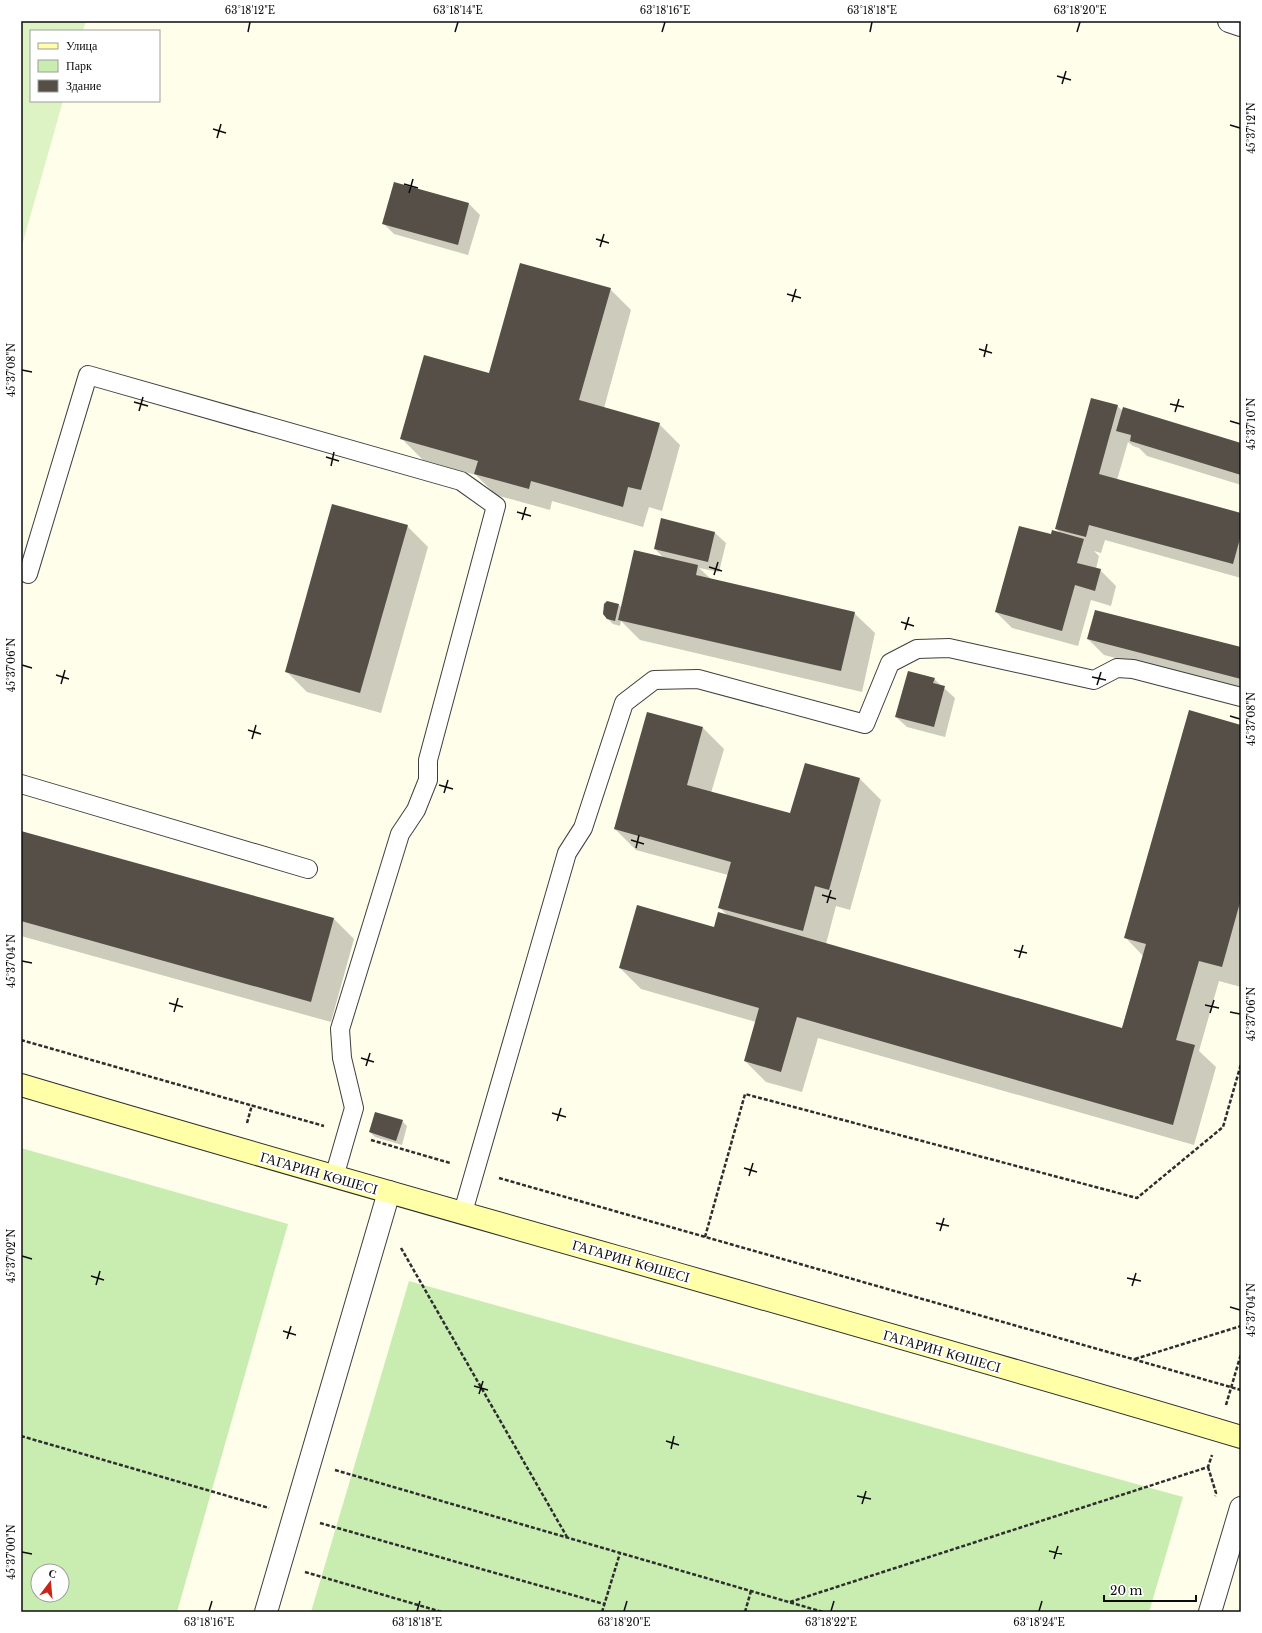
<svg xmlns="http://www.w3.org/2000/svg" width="1262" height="1633" font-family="'Libre Baskerville',serif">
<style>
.green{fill:#c9ecb1;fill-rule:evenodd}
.pitch{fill:#ddf3c4}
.shadow{fill:#0003}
.building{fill:#554f47}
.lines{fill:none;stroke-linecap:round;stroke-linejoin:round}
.lane-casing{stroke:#3f3f3f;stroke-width:20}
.street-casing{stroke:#3f3f3f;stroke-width:24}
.secondary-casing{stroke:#2e2e2e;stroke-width:24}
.path{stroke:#2e2e2e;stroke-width:2.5;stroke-dasharray:4 2;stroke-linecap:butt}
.lane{stroke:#fff;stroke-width:18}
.street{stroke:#fff;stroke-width:22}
.secondary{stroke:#feffa6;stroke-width:22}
.ticks{fill:none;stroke:#0c0c0c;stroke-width:1.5}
.labels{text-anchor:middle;stroke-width:4;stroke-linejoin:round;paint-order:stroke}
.street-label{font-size:14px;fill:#0c0c0c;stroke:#fff}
.neatline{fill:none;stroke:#0c0c0c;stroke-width:1.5}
.ticks-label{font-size:10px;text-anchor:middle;fill:#0c0c0c}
</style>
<rect width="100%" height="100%" fill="#fffeeb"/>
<g class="green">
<path d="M21,1148L288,1224L177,1612H21ZM38,1571H62V1595H38Z"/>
<polygon points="409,1281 1183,1497 1149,1612 311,1612"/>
</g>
<polygon class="pitch" points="21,21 86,21 83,31 31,31 31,101 63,101 21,249"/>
<g class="shadow">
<polygon points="394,183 469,204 480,215 468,255 394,234 383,223"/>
<polygon points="610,289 631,310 604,408 659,424 680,445 662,511 649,507 643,527 552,501 550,510 496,495 476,475 423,460 402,439 490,374"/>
<polygon points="1117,406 1123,411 1241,444 1241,485 1147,456 1139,448 1133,446 1128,442 1117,480 1241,515 1241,578 1105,540 1101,553 1094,551 1099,556 1096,569 1100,570 1116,586 1111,606 1091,600 1078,646 1012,628 996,612 1052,536 1060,533 1056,529"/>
<polygon points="662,520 715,533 726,543 719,572 699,568 712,580 854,613 875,633 862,692 640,640 621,621 620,626 613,624 608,619 618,604 622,608 664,558 655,549"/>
<polygon points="407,526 428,547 381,713 307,692 286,671"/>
<polygon points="1088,639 1241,649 1241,690 1104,655"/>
<polygon points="934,679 955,698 945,737 907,727 896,717"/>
<polygon points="1241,726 1241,987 1219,981 1199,1051 1216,1067 1194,1145 818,1038 802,1092 766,1082 745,1061 756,1022 641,989 620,968 715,928 728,916 719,907 728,875 636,850 615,829 703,728 724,749 711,793 791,815 860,779 881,800 850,910 836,906 826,944 1122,1029 1143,956 1125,937"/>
<polygon points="21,832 333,918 354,939 331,1022 21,936"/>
<polygon points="402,1121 407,1126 402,1145 375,1137 370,1132"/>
</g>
<g class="building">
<polygon points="394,182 469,203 458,245 382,224"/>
<polygon points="520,263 611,288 579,400 660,423 641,490 628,487 623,507 531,481 529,489 474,474 478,461 400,439 424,355 489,373"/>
<polygon points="1091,398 1118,405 1099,474 1241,513 1241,535 1233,564 1089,525 1086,537 1055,529"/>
<polygon points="1123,407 1241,443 1241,475 1130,441 1131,435 1116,431"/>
<polygon points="332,504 408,525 360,693 285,672"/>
<polygon points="661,518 715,532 708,562 654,549"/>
<polygon points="1019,526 1051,534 1052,530 1084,539 1077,563 1101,569 1095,591 1075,585 1062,631 995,612"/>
<polygon points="634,550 698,565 696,575 855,612 841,671 618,620"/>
<polygon points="607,601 619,604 615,621 607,619 603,614 604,604"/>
<polygon points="1095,610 1241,647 1241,679 1087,639"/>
<polygon points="908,671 935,678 933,683 945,686 934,727 895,717"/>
<polygon points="1189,710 1241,725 1241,899 1222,967 1199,961 1176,1040 1195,1045 1173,1125 797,1017 781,1072 744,1061 759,1008 619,968 637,905 714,927 718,912 1122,1028 1146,944 1124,938"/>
<polygon points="647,712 703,727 687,785 790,813 805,763 860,778 829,890 815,886 803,931 718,908 731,862 614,829"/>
<polygon points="21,831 334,918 311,1002 21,921"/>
<polygon points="375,1112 403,1120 396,1141 369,1132"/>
</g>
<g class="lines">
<defs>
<g id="lane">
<polyline points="28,574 88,375 461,481 496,506 428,760 428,780 416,810 400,834 340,1029 342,1058 354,1108 334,1177"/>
<polyline points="21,784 308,869"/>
<polyline points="463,1212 567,853 583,828 624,703 654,680 698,679 865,724 890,663 917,649 949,648 1094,680 1117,668 1133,669 1241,697"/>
</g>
<g id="street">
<polyline points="1229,21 1241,25"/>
<polyline points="266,1612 389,1192"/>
<polyline points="1210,1612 1241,1508"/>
</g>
<path id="secondary" d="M21,1085C427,1206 836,1316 1241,1437"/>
</defs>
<use href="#lane" class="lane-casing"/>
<use href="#street" class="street-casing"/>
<use href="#secondary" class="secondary-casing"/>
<g class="path">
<polyline points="21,1040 324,1126"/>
<polyline points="247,1123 252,1105"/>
<polyline points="371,1140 450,1163"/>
<polyline points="499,1178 1241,1390"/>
<polyline points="705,1237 745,1094 1137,1198 1223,1127 1241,1064"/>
<polyline points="401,1248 567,1537"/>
<polyline points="1135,1359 1241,1326"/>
<polyline points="1226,1405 1241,1354"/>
<polyline points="21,1436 269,1508"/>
<polyline points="1208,1467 1216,1493 1215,1496"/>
<polyline points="335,1470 823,1612"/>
<polyline points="320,1523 604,1604"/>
<polyline points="305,1572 442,1612"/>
<polyline points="790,1602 1208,1467 1212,1455"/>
<polyline points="602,1612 620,1553"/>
<polyline points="745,1612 751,1591"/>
</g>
<use href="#lane" class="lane"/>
<use href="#street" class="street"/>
<use href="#secondary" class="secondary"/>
</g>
<path class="ticks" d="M248,32L250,22M455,32L458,22M662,32L665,22M870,32L872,22M1077,32L1080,22M1057,76L1071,80M1062,84L1066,71M1230,125L1240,128M213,129L226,133M217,138L221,124M404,184L418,188M409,193L413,179M596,239L609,243M600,247L604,234M787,294L801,298M792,302L796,289M979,349L992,353M984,357L987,344M22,370L32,372M134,402L148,406M1170,404L1184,407M139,411L143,397M1175,412L1179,399M1230,421L1240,424M326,457L339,461M331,466L334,452M517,512L531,516M522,520L526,507M709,567L722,571M714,575L718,562M901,622L914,626M905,630L909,617M22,665L32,668M56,675L69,679M1092,677L1106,680M61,684L65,670M1097,685L1101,672M1230,716L1240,719M248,730L261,734M252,739L256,725M439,785L453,789M444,793L448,780M631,840L644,844M636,848L639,835M822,895L836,899M827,903L831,890M1014,950L1027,953M1019,958L1023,945M22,961L32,963M169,1003L183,1007M1205,1005L1219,1008M174,1012L178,998M1230,1012L1240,1014M1210,1013L1214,1000M361,1058L374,1062M366,1066L370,1053M552,1113L566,1117M557,1121L561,1108M744,1168L757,1172M749,1176L753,1163M936,1223L949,1226M940,1231L944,1218M22,1256L32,1259M91,1276L104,1280M1127,1278L1141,1281M96,1285L100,1271M1132,1286L1136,1273M1230,1307L1240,1310M283,1331L296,1335M287,1339L291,1326M474,1386L488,1390M479,1394L483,1381M666,1441L679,1445M671,1449L674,1436M857,1496L871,1499M862,1504L866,1491M1049,1551L1062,1554M22,1552L32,1554M1054,1559L1058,1546M209,1611L212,1601M417,1611L420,1601M624,1611L627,1601M831,1611L834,1601M1039,1611L1042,1601"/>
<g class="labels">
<g class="street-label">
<text transform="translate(319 1173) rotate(16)" y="5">ГАГАРИН КӨШЕСІ</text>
<text transform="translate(631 1261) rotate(16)" y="5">ГАГАРИН КӨШЕСІ</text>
<text transform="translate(942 1351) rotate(16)" y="5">ГАГАРИН КӨШЕСІ</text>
</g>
</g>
<rect width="1262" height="1633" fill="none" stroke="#ffffff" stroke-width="44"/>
<rect x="30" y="30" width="130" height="72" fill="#ffffff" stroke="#9e9e9e"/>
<rect x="38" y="43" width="20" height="6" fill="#feffa6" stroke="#9e9e9e"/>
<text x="66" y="50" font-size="12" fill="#0c0c0c">Улица</text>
<rect x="38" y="60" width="20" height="12" fill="#c9ecb1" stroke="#9e9e9e"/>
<text x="66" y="70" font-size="12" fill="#0c0c0c">Парк</text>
<rect x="38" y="80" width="20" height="12" fill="#554f47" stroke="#9e9e9e"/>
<text x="66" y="90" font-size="12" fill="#0c0c0c">Здание</text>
<g transform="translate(50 1583) rotate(16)"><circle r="19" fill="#ffffff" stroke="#9e9e9e"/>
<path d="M0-3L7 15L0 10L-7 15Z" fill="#c72619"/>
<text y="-6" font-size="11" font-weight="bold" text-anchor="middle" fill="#0c0c0c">С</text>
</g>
<path d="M1104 1595v6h92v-6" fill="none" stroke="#0c0c0c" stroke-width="2"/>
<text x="1110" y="1595" font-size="12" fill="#0c0c0c" stroke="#ffffff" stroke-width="3" paint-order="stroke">20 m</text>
<rect x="22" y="22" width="1218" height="1589" class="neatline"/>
<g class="ticks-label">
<text x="250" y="14">63°18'12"E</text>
<text x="458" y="14">63°18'14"E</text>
<text x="665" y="14">63°18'16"E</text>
<text x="872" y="14">63°18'18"E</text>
<text x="1080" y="14">63°18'20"E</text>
<text transform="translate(1251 128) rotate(-90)" y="4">45°37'12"N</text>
<text transform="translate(11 370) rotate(-90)" y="4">45°37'08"N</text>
<text transform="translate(1251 424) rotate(-90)" y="4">45°37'10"N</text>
<text transform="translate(11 665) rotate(-90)" y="4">45°37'06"N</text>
<text transform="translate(1251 719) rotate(-90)" y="4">45°37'08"N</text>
<text transform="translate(11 961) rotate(-90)" y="4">45°37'04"N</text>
<text transform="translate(1251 1014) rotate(-90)" y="4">45°37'06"N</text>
<text transform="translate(11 1256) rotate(-90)" y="4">45°37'02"N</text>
<text transform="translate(1251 1310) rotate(-90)" y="4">45°37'04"N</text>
<text transform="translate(11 1552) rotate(-90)" y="4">45°37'00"N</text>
<text x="209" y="1626">63°18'16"E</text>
<text x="417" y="1626">63°18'18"E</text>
<text x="624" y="1626">63°18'20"E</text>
<text x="831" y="1626">63°18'22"E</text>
<text x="1039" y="1626">63°18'24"E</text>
</g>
</svg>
